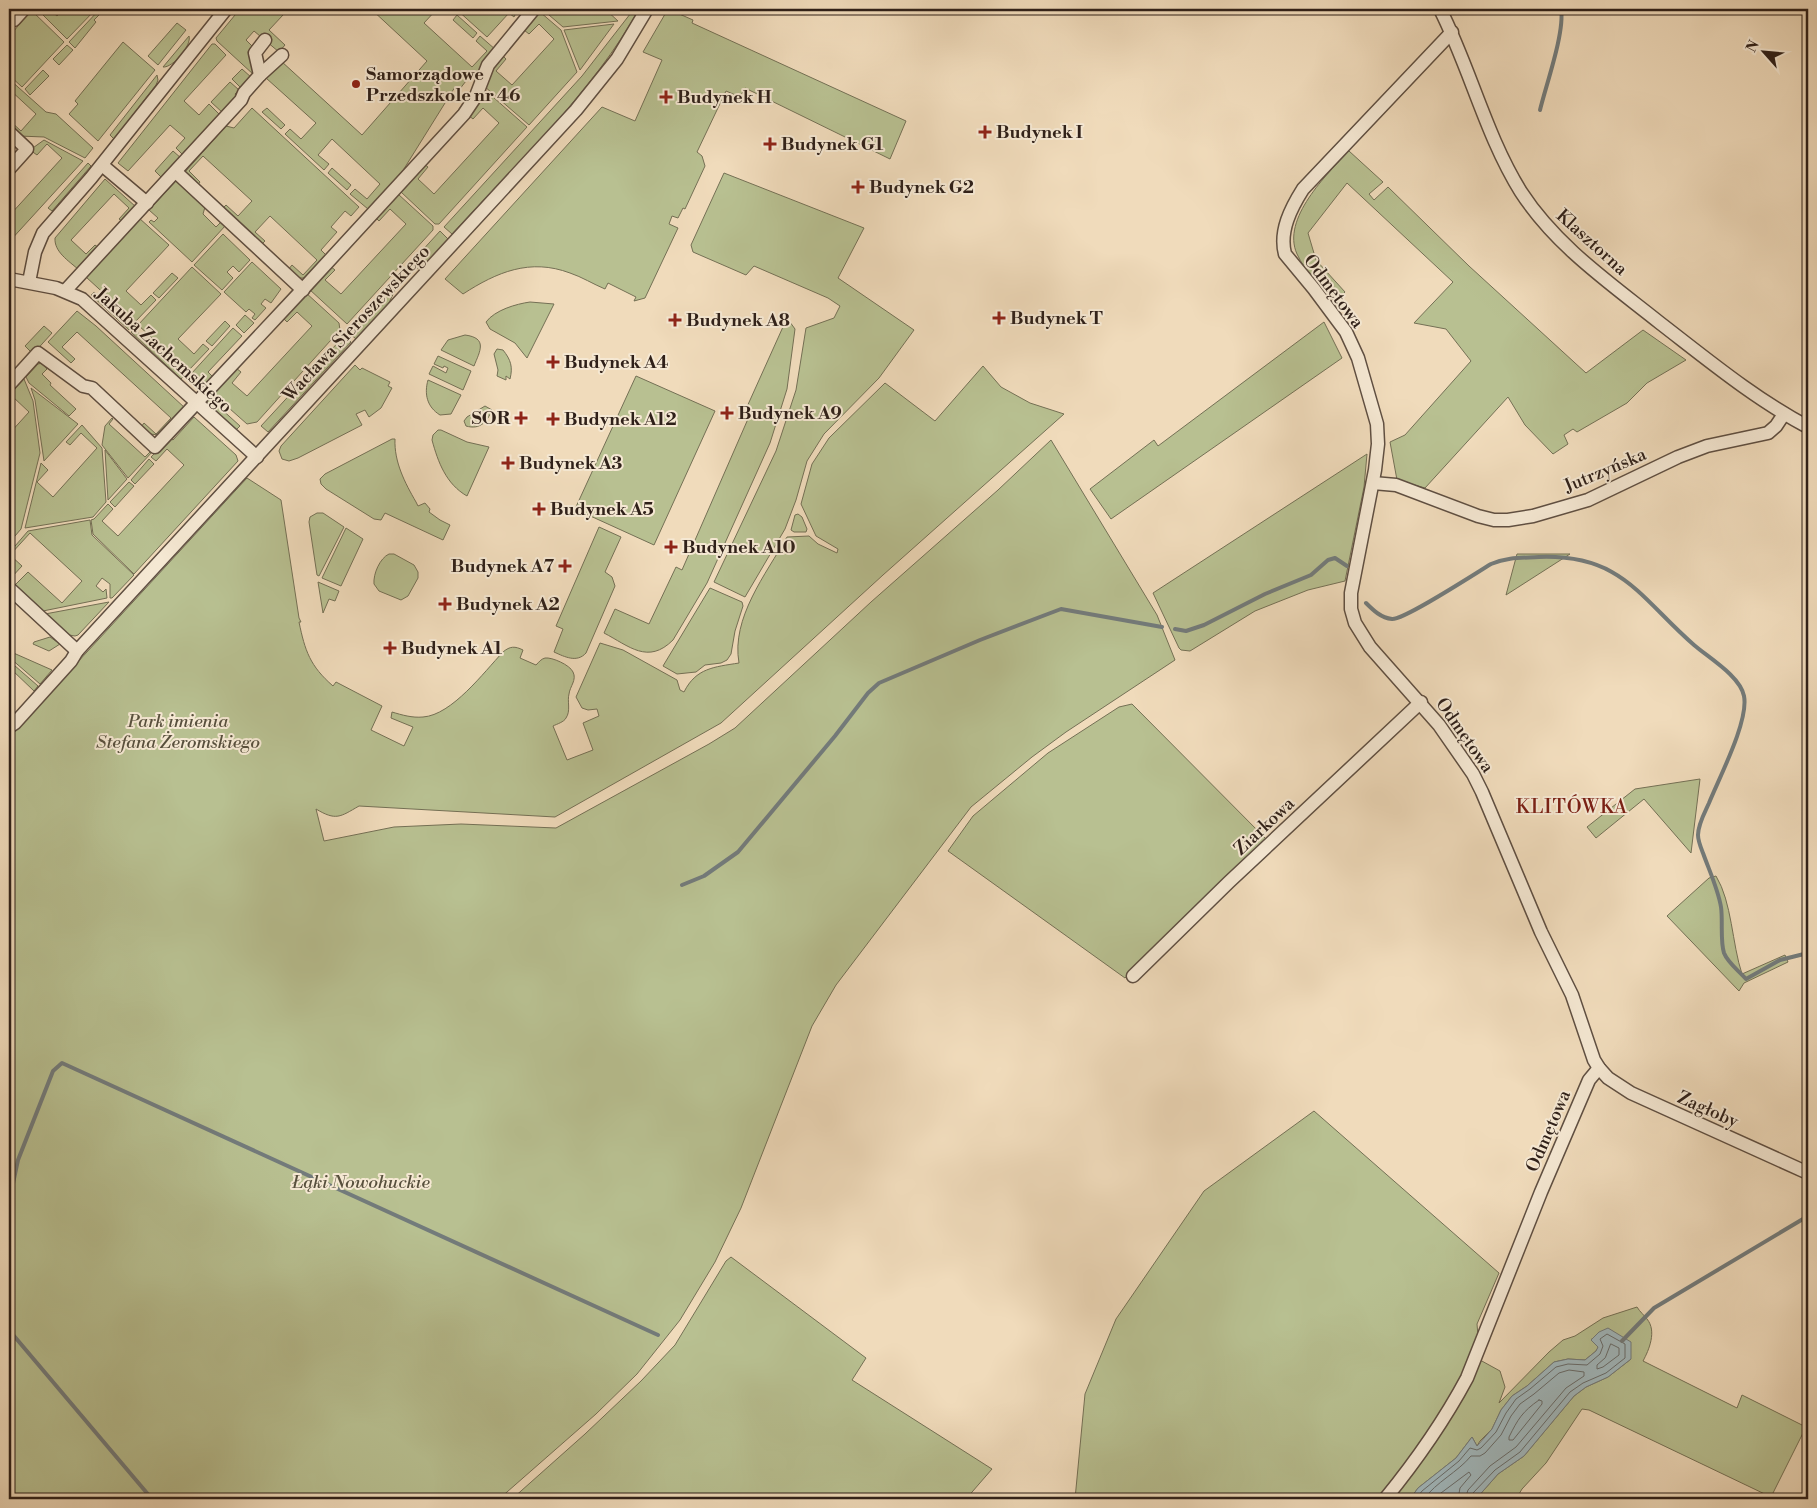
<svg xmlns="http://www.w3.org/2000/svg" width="1817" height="1508" font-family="'Libre Bodoni',serif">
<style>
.green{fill:#b8c091;stroke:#747055}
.water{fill:#a1b8bd;stroke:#737b7b}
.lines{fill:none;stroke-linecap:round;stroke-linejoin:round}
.shore{stroke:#686c6b;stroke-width:1}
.stream{stroke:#737b7b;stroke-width:4}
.minor-casing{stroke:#5f4f42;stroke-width:15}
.minor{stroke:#f5e8d3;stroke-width:12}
.poi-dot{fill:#8f2418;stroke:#f5e8d3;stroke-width:2}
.labels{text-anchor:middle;stroke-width:4;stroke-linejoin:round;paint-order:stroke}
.poi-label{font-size:18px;font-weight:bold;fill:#2f2019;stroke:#f5e8d3;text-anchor:start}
.street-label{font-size:18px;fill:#2f2019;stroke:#f5e8d3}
.park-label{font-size:18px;font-style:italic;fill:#58503d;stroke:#f5e8d3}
.neighbourhood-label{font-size:19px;letter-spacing:1px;fill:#7a1f14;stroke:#f5e8d3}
</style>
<rect width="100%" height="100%" fill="#f0dbbb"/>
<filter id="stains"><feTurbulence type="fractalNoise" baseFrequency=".004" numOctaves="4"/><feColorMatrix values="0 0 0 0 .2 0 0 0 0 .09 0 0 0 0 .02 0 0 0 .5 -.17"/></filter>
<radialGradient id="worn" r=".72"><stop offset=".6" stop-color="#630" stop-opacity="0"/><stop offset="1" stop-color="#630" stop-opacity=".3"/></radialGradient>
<g class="green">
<polygon points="37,9 49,9 57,16 64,9 96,9 67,39"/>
<polygon points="240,9 277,9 283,15 269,30 285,45 279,52 254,31 246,40 252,46 248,52 254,75 217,41 216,38"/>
<polygon points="371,9 437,9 424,23 472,67 487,51 476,41 480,36 496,50 480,76 473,72 459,90 455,87 402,172 368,209 350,194 355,189 367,199 380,184 332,139 318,155 329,164 324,170 285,134 290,129 301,139 316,123 266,78 281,61 362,135 427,61"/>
<polygon points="456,9 518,9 514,17 509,13 487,37"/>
<polygon points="542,9 550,9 557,15 563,9 605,9 618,21 563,27"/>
<path d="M634,9H639C593,92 516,164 452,234L444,227L582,76Z"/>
<path d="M668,9L693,20L692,23L906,121L890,159L745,88L740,97L726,91L697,152L702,156L705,166L685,209L683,208L678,218L672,216L669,224L678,228L645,298L634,301L636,297L608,283L605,289C593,284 582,277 570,273C530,258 497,272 463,294L445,279L602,107L635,121L662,60L643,52Z"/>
<polygon points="31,10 64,42 22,87 9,75 9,37"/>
<polygon points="99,10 102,12 94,20 96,22 75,48 69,42"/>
<polygon points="540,12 561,30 577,72 529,125 484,86 490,69 501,54 506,59 496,71 512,85 554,39 539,24 529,34 524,30"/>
<polygon points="457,15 477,33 473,38 453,20"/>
<polygon points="177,23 186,30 158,65 148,56"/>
<polygon points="614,24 580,70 564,30"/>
<path d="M189,36C192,45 173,68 163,67Z"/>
<polygon points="123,42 155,70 98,141 69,114 78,104 75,101"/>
<polygon points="212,44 215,44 226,55 184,101 199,115 209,104 221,116 184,156 176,148 185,138 170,125 128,171 118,163"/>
<polygon points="67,45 73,50 59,65 53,59"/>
<polygon points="242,69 252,78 242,89 232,79"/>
<polygon points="43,70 49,76 30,95 25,89"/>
<polygon points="157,75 158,80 156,85 114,139 110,135"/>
<polygon points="9,79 46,112 56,114 93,148 85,158 44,137 19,136 9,127 9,120 21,131 36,114 9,89"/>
<polygon points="230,82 239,90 235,94 238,98 223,113 211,102"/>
<polygon points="485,90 527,127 439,224 435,224 401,192 424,164 428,167 418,179 434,194 499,123 483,108 473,119 468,115"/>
<polygon points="252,108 359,207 351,216 345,211 331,227 337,232 321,250 327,256 304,278 299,278 288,270 292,265 303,275 317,260 270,216 255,232 265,241 261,245 222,209 226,205 238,216 252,201 203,156 189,171 200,182 197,186 185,172 226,126 234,128"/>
<polygon points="267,108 285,125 281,129 262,112"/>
<polygon points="44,140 83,161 9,242 9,216 62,158 47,144 37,155 30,150"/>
<polygon points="173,151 182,159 163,179 155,171"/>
<path d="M1349,151L1383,182L1369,194L1374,200L1388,187L1469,266L1586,373L1643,330L1686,360L1647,383L1627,403L1577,432L1573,429L1564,435L1568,444L1553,454L1525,425L1508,397L1425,488L1397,480L1390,442L1405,435L1471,361L1446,329L1414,323L1453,282L1347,183L1308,233L1316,260L1345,292L1335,302C1323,288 1305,272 1297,254C1281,219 1327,174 1349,151Z"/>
<polygon points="88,163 91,166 52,211 48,208"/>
<polygon points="332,168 351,185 347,190 328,173"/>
<polygon points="724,173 864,228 838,278 914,330 879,378 824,434 807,461 796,500 785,529 745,597 714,582 776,451 796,390 806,328 834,318 840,306 828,298 754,266 746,275 693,252 691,245"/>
<path d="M105,179L136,207L123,222L119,219L129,208L114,194L71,240L86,254L95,245L99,248L79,270C69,261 54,252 55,238Z"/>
<polygon points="176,181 205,207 203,214 216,227 222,221 226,225 192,262 149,222 151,220 154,222 158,218 149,210"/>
<polygon points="398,194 433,226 433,230 347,324 309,289 330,266 335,270 325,280 341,294 406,224 390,209 379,221 375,217"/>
<polygon points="139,218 169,245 126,291 141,305 151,295 156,300 135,322 86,277"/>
<polygon points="440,231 448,239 427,262 414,271 409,265"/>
<polygon points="223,234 250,260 239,272 233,266 227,272 233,278 222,290 194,265"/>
<polygon points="252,262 281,289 271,303 265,299 261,304 266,308 255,320 252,318 255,314 249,309 246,312 224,292"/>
<polygon points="192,267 221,294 178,339 194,354 203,344 209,349 188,371 138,325"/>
<polygon points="172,273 178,278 159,298 153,293"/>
<polygon points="389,286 395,290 388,305 356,339 348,332"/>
<polygon points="94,292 132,327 129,330 91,295"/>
<polygon points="305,292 339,323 340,330 257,422 247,424 212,393 236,368 241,372 232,383 247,396 312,326 297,312 287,322 282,317"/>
<path d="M530,302L554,304L527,358L515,343L490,329L486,322C495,310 516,304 530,302Z"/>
<polygon points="77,311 96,326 185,408 159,435 150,434 141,427 144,423 156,434 171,418 77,332 62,347 75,359 71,363 48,342"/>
<polygon points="245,315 254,323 244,333 236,325"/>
<path d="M787,318L795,329L787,389L770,443L707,583L673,640C648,665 629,646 604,633L615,609L649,624L676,567L682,570L751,412L746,409Z"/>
<polygon points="225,321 230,326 212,346 206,341"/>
<polygon points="1324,322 1342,358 1111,519 1090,489 1154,440 1158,446"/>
<polygon points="44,326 52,333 33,354 25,346"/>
<polygon points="233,328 242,336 208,372 214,378 205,387 191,374"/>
<polygon points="134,329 185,375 181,379 131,332"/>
<path d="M465,335C488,338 480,351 474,366L441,350L448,340Z"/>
<polygon points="344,336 351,342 268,432 261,426"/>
<path d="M497,349L503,350C511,360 513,367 510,379L506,376V380L497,376L498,370L494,354Z"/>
<polygon points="438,356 471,371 463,390 429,374 433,366 446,373 448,368 444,366 443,368 434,364"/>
<polygon points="42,363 47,369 42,374 51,383 50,385 76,409 69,416 29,383 26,377 38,364"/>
<polygon points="355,365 360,370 362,368 390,382 388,386 392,388 381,408 369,417 365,410 356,414 362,425 298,458 289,461 282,459 279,451 281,446"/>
<path d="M983,366L1001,387L1030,403L1064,414L883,575L721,723L555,817L359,806C340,817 336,821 316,809L324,841L394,827L461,824L556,828L709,744L735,728L871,602L998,490L1051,440L1157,615L1175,660L1066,732L1032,757L971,807L836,985L812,1026L741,1208L715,1262L680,1320L637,1374L596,1414L499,1499H9V734L18,727L247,478L281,500L299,618L301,622H299C305,651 310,666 333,686L336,682L382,706L371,730L404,746L413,727L391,718L392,712C402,715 412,718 423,717C452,715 484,672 503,652C510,646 515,646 523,650L520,658L536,665C539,662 541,659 545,658C552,657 570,665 573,672C577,680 570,686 569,694C567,701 571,711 566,718C564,722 557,724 553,726L567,760L593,750L583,723L599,716L597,709L588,710L582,708L576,697L600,643L623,650L677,680L680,690L684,692C696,668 714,667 739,663C731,618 766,574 787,537L809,536L818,544L837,553L838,549L816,536L801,504L812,464L829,438L885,383L935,421Z"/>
<polygon points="636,376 715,411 654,545 575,509"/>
<polygon points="24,379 33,401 40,453 21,529 9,543 9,434 29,412 13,397 9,401 9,395"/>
<path d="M428,380L461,395L451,414L440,415C427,407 424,394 428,380Z"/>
<polygon points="31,388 78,424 44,461 35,400"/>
<polygon points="208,397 240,426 235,431 207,404 206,400"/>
<path d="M485,406L492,410C487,422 480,430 466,426L464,421L467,417Z"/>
<polygon points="194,417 236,455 238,461 134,574 93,534 91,520 94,519 108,504 113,509 102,521 118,536 184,465 167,449 156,461 151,457 170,438 173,440"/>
<polygon points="112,418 113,419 109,424 145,457 152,450 153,451 128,478 102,445 105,426"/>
<polygon points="82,425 102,448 106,502 93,517 25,528 41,463 48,470 37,482 53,497 97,448 81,433 70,445 66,442"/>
<path d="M438,430H441L467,442L489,447L467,496C446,484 438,462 432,440L433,435Z"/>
<path d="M392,439H395C394,462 405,483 416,502L418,506L425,503L430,509L429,512L440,520L450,525L443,540L385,513L381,520L374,519L326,489L321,484L320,479L325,474Z"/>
<polygon points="105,450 127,479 108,500"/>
<polygon points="1367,454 1364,487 1345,581 1308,590 1255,611 1190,651 1181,650 1179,648 1153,593"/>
<polygon points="149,459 154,464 135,484 131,480"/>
<polygon points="129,482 134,486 115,507 110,502"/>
<polygon points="317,513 323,513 344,527 319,576 317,575 309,522 310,517"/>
<polygon points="798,514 802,517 807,529 806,532 794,532 791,530 795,515"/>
<polygon points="90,520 92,535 134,575 112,598 110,598 110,584 102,578 96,586 103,592 106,589 107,598 43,611 15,585 28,572 62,603 82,581 30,533 10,555 22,566 10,579 9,553 28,531"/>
<path d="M599,527L621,537L605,572L612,577L615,586L586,653C577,663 565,657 554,652L563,629L556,626Z"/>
<polygon points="346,528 363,539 341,586 322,578"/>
<path d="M389,554H394L414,565L418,572V578L408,596L401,600L379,591L374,584C373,574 380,558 389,554Z"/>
<polygon points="1517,554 1570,554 1506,595"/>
<polygon points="318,582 339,591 335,601 329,599 323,613"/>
<polygon points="710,588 742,602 743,606 735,631 731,654 727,660 721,663 705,665 696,672 677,674 663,666"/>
<polygon points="109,602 78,635 75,636 69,635 45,614"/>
<polygon points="50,637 60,644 49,651 33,644 34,642"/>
<polygon points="9,651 52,670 40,684 10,658 9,660"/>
<polygon points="14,665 38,686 34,691 11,669"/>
<polygon points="1132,704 1267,840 1125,978 948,851 973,816 1048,753 1119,707"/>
<polygon points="1700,779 1691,853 1644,799 1596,838 1587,827 1635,789"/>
<path d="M1716,876C1732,902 1732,944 1742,974L1785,955L1788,962L1744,983L1739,991L1667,916L1709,878Z"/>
<path d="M1314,1111L1499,1273L1477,1324L1480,1360L1500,1371L1505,1387L1499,1403L1549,1352L1563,1340L1575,1336L1603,1318L1637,1307C1640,1312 1644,1315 1647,1319C1657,1331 1649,1350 1643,1361L1737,1408L1742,1395L1806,1427L1771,1497L1589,1410L1582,1409L1546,1463L1522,1489L1516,1499H1476L1498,1474L1524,1456L1574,1396L1586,1387L1608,1377L1631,1359L1591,1339L1599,1346L1596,1351L1585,1360L1568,1359L1554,1362L1527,1386L1512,1396L1501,1410L1492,1429L1480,1441L1477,1446L1472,1437L1456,1458L1418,1488L1410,1499H1075L1085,1394L1116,1319L1204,1191Z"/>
<polygon points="731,1257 866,1358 852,1380 992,1469 966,1499 512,1499 585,1434 641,1381 675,1345 726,1261"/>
</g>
<polygon class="water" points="1608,1328 1631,1342 1631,1359 1608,1377 1586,1387 1574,1396 1524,1456 1498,1474 1476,1499 1410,1499 1418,1488 1456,1458 1472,1437 1477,1446 1492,1429 1501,1410 1512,1396 1527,1386 1554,1362 1568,1359 1585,1360 1596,1351 1598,1347 1591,1340 1599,1332"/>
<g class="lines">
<g class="shore">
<polygon points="1611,1344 1619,1348 1619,1355 1603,1367 1597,1369 1597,1365 1605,1358"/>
<path d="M1539,1400L1542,1401V1404L1513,1440H1509V1437C1518,1419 1522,1412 1539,1400Z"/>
<polyline points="1416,1499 1422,1491 1459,1461 1470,1448 1477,1450 1481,1448 1496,1432 1506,1413 1516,1399 1530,1389 1556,1367 1568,1364 1587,1365 1600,1354 1603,1346 1600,1339 1607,1334 1625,1344 1625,1358 1606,1373 1583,1383 1570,1392 1520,1452 1495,1470 1473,1493 1472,1499"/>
<path d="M1424,1499C1436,1482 1458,1472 1471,1456H1480L1485,1453L1501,1435L1511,1416L1520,1404L1534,1394L1559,1373L1569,1370L1584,1372V1376L1566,1388L1516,1447L1490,1466L1468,1490L1465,1499"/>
<polyline points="1433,1499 1469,1472 1471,1475 1460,1488 1458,1499"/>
</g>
<g class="stream">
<path d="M1540,110C1546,85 1565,32 1561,9"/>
<path d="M1366,603C1373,610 1381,618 1392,619C1404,620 1476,573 1491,564C1508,557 1521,558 1539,557C1622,554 1640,598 1694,645C1709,658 1740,676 1744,696C1749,721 1719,778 1709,803C1705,812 1698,824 1698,835C1698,841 1701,848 1703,853C1709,870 1718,889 1721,907C1723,920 1720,941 1724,953C1728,963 1739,971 1746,979L1780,960L1808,953"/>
<polyline points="1175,629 1186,631 1204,625 1265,594 1311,575 1328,560 1335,558 1347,566"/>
<polyline points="682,885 704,876 738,852 835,736 868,693 879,683 980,640 1061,609 1162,627"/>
<polyline points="9,1202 18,1160 53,1071 62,1063 658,1335"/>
<polyline points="9,1330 152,1499"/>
<polyline points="1622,1341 1654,1308 1808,1216"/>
</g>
<defs>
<g id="minor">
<path d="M1440,9C1470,68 1486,136 1521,192C1556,246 1610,283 1660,323C1708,360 1755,399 1808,427"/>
<polyline points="14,20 24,9"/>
<path d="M1452,32L1303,189C1291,208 1279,231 1285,254L1314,289L1346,332L1358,358L1377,424L1378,444L1375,470L1351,593V609L1355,623L1370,647L1439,725L1473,774L1482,792L1541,932L1572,995L1594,1060L1599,1068L1608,1078L1631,1093L1808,1173"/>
<polyline points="260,75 282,55"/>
<polyline points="9,132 27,149 9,169"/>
<polyline points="102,165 147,203"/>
<polyline points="176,172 303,290"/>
<polyline points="9,279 56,288 82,299 257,457"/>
<polyline points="29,282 35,252 43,233 91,178 226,9"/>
<polyline points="65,291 241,100 244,93 260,75 255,53 265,40"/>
<polyline points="9,385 38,353 83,386 92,388 155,447 304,288 464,114 476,96 488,65 534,9"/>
<polyline points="1373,483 1396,485 1478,516 1494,520 1508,520 1533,516 1588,500 1678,457 1707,446 1768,433 1776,426 1784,414"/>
<polyline points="9,588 77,651"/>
<polyline points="9,727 15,723 71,661 77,651 576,110 617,59 647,9"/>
<polyline points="1133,976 1229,882 1421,702"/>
<path d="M1385,1499C1416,1461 1444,1421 1467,1378L1541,1192L1589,1080L1599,1068"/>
</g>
</defs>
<use href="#minor" class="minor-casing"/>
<use href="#minor" class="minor"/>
</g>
<g class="poi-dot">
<circle cx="356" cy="84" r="5"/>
<path d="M663.5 89.5h5v5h5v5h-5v5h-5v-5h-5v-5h5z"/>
<path d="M982.5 124.5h5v5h5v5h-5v5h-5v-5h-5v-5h5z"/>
<path d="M767.5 136.5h5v5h5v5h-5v5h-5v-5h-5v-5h5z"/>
<path d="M855.5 179.5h5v5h5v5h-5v5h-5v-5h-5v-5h5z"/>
<path d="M996.5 310.5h5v5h5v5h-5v5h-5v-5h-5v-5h5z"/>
<path d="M672.5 312.5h5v5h5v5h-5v5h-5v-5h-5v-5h5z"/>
<path d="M550.5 354.5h5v5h5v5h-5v5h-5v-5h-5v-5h5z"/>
<path d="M724.5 405.5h5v5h5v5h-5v5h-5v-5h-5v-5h5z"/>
<path d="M518.5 410.5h5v5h5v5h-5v5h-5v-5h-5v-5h5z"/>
<path d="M550.5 411.5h5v5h5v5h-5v5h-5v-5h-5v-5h5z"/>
<path d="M505.5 455.5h5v5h5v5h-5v5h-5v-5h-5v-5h5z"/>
<path d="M536.5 501.5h5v5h5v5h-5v5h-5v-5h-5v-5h5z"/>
<path d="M668.5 539.5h5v5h5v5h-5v5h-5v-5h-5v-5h5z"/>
<path d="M562.5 558.5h5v5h5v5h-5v5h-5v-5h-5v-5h5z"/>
<path d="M442.5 596.5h5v5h5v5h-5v5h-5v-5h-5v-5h5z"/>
<path d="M387.5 640.5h5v5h5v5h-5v5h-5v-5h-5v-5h5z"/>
</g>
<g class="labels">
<g class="poi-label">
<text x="366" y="80">Samorządowe<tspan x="366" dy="21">Przedszkole nr 46</tspan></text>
<text x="677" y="103">Budynek H</text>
<text x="996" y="138">Budynek I</text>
<text x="781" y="150">Budynek G1</text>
<text x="869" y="193">Budynek G2</text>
<text x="1010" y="324">Budynek T</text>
<text x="686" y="326">Budynek A8</text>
<text x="564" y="368">Budynek A4</text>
<text x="738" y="419">Budynek A9</text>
<text x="510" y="424" text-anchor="end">SOR</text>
<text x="564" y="425">Budynek A12</text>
<text x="519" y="469">Budynek A3</text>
<text x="550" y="515">Budynek A5</text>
<text x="682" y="553">Budynek A10</text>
<text x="554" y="572" text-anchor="end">Budynek A7</text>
<text x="456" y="610">Budynek A2</text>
<text x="401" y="654">Budynek A1</text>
</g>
<g class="street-label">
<text transform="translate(1592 242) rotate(42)" y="6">Klasztorna</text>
<text transform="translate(1334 291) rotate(53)" y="6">Odmętowa</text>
<text transform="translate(356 323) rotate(-47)" y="6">Wacława Sieroszewskiego</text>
<text transform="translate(164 350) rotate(42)" y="6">Jakuba Zachemskiego</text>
<text transform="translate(1605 470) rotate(-23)" y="6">Jutrzyńska</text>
<text transform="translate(1465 735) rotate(55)" y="6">Odmętowa</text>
<text transform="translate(1264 826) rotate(-43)" y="6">Ziarkowa</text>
<text transform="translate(1708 1109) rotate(24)" y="6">Zagłoby</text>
<text transform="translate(1548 1131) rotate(-67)" y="6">Odmętowa</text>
</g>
<g class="park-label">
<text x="178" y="727">Park imienia<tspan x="178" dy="21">Stefana Żeromskiego</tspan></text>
<text x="361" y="1188">Łąki Nowohuckie</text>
</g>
<g class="neighbourhood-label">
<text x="1572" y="813">KLITÓWKA</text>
</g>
</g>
<rect width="1817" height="1508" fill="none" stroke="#f0dbbb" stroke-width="30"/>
<rect x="10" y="10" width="1797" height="1488" fill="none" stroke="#2f2019" stroke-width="2.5"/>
<rect x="15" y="15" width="1787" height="1478" fill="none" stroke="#2f2019"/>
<g transform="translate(1764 52) rotate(297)" stroke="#f5e8d3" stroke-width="4" paint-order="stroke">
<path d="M0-4L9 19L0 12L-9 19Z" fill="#2f2019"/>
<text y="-8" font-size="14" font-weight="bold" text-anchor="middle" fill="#2f2019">N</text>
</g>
<rect width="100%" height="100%" filter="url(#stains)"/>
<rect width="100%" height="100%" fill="url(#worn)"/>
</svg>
